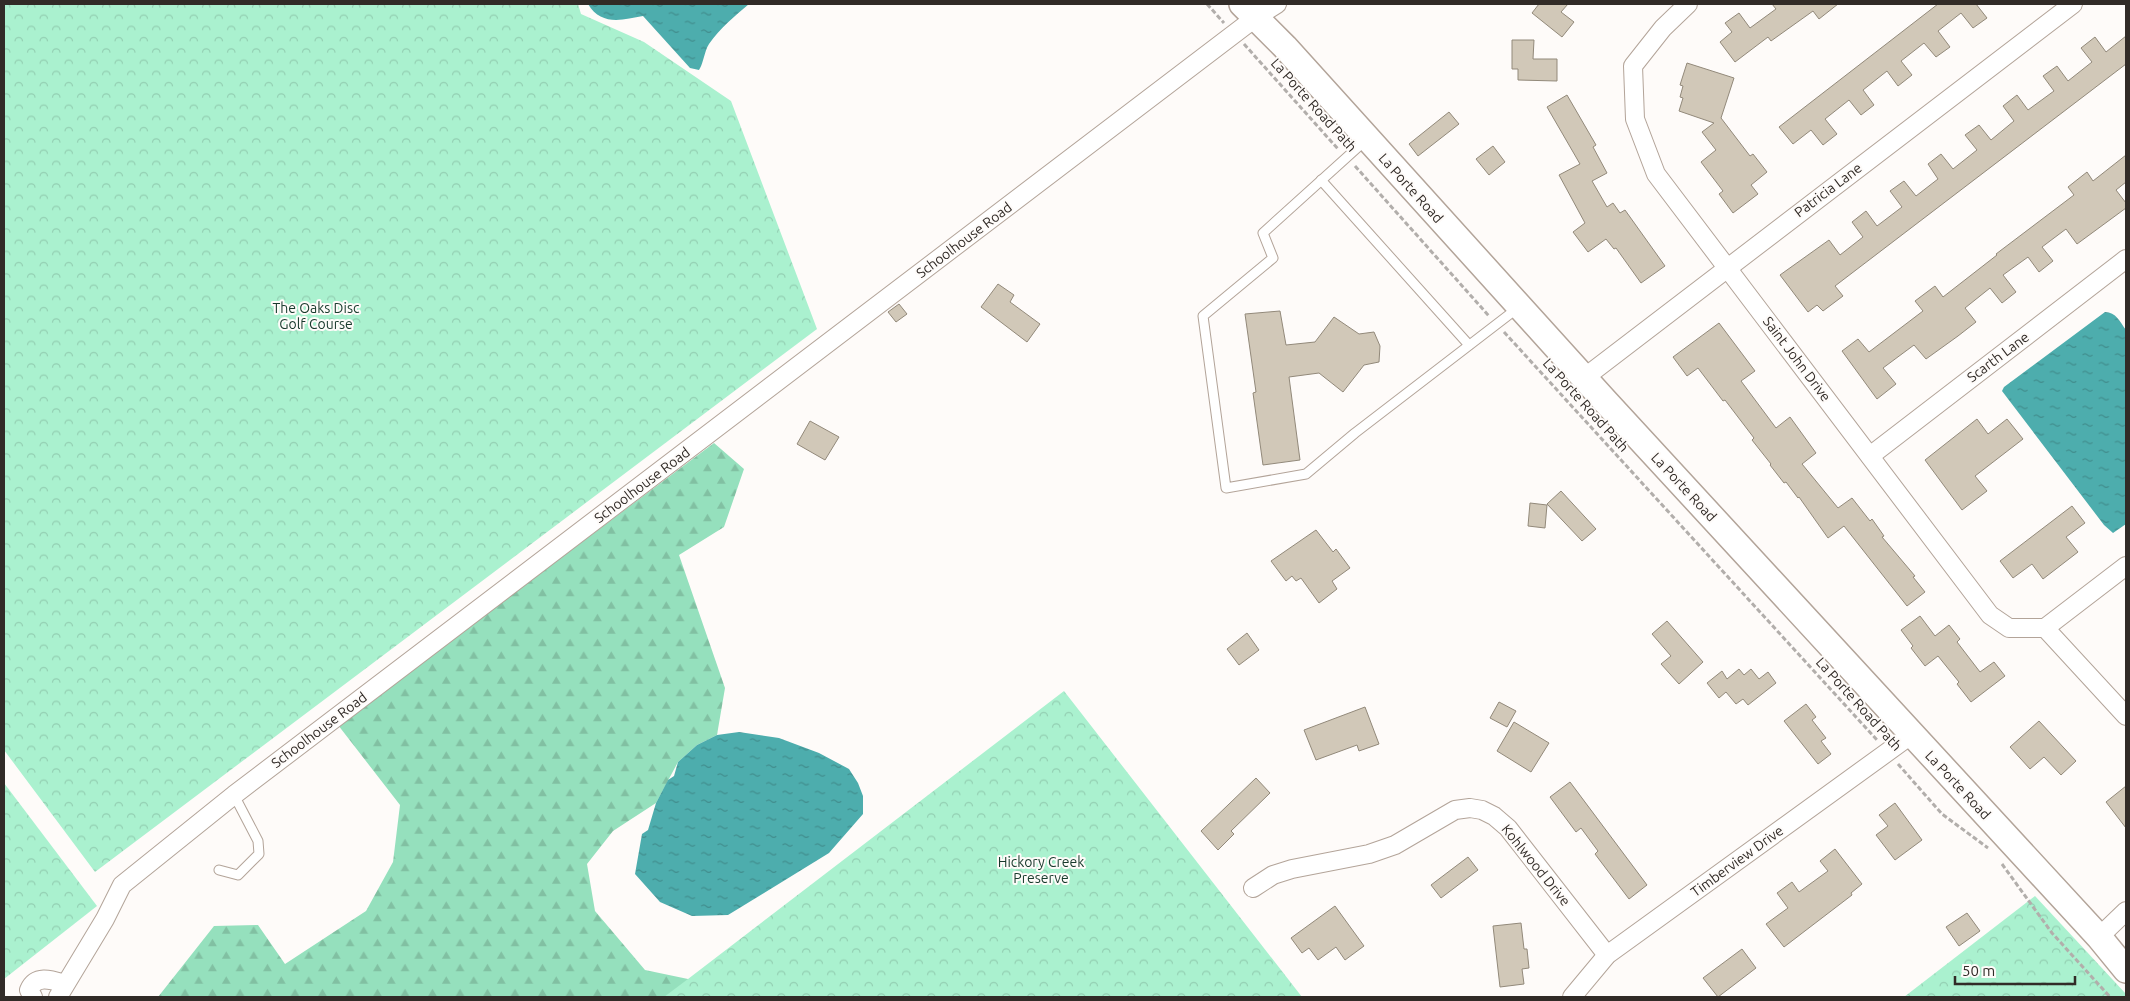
<svg xmlns="http://www.w3.org/2000/svg" width="2130" height="1001" font-family="Ubuntu,sans-serif">
<style>
.forest{fill:url(#forest-firs)}
.park{fill:url(#park-crowns)}
.water{fill:url(#water-ripples)}
.building{fill:#d1c8b8;stroke:#92897a}
.lines{fill:none;stroke-linecap:round;stroke-linejoin:round}
.lane-casing{stroke:#b3a499;stroke-width:11}
.street-casing{stroke:#b3a499;stroke-width:20}
.secondary-casing{stroke:#b3a499;stroke-width:28}
.path{stroke:#b2aeab;stroke-width:3;stroke-dasharray:5 2.5;stroke-linecap:butt}
.lane{stroke:#fff;stroke-width:9}
.street{stroke:#fff;stroke-width:18}
.secondary{stroke:#fff;stroke-width:25}
.labels{text-anchor:middle;stroke-width:4;stroke-linejoin:round;paint-order:stroke}
.street-label{font-size:14px;fill:#312b27;stroke:#fefbf9}
.park-label{font-size:14px;fill:#183a2c;stroke:#fefbf9}
</style>
<defs>
<pattern id="forest-firs" width="22" height="20" patternUnits="userSpaceOnUse" patternTransform="scale(1.25)"><rect width="22" height="20" fill="#95e0bd"/><path d="M5 1l3.5 6h-7zM16 11l3.5 6h-7z" fill="#81c0a2"/></pattern>
<pattern id="park-crowns" width="20" height="18" patternUnits="userSpaceOnUse" patternTransform="scale(1.25)"><rect width="20" height="18" fill="#aaf1cf"/><path d="M2 6a3 3 0 1 1 6 0M12 15a3 3 0 1 1 6 0" fill="none" stroke="#93cfb2"/></pattern>
<pattern id="water-ripples" width="26" height="14" patternUnits="userSpaceOnUse" patternTransform="scale(1.25)"><rect width="26" height="14" fill="#4dadad"/><path d="M2 4q2-2 4 0t4 0M15 11q2-2 4 0t4 0" fill="none" stroke="#418d8d"/></pattern>
</defs>
<rect width="100%" height="100%" fill="#fefbf9"/>
<polygon class="forest" points="714,443 744,469 724,527 679,555 725,688 717,735 697,745 678,762 656,803 613,831 587,864 595,911 645,970 688,979 1302,997 158,997 214,926 258,925 285,964 366,911 393,862 400,805 338,725"/>
<g class="park">
<polygon points="4,4 578,4 581,14 644,42 731,101 817,329 95,872 4,750"/>
<polygon points="1064,691 1302,997 664,997 688,979"/>
<polygon points="4,783 97,906 4,979"/>
<polygon points="2035,896 2126,994 2126,997 1904,997"/>
</g>
<g class="water">
<path d="M588,4H749C735,16 720,28 709,44C704,52 704,62 699,70L690,68L643,16C622,20 601,26 588,4Z"/>
<path d="M2105,312C2116,312 2120,322 2126,330V524L2113,533L2104,525L2002,391L2004,387Z"/>
<polygon points="739,732 779,738 819,753 849,769 858,783 863,796 863,814 829,853 728,915 692,916 660,902 635,874 642,834 648,830 656,803 668,780 674,776 678,762 697,745 717,735"/>
</g>
<g class="building">
<polygon points="1539,4 1568,4 1561,12 1574,22 1562,37 1532,13"/>
<polygon points="1772,4 1838,4 1819,19 1813,11 1771,41 1768,37 1735,62 1720,42 1732,32 1725,23 1739,13 1750,28 1776,9"/>
<polygon points="1938,4 1976,4 1987,18 1973,28 1961,13 1938,31 1950,47 1936,57 1924,43 1901,61 1912,75 1898,86 1887,71 1863,90 1874,105 1861,115 1849,100 1825,119 1837,134 1823,145 1811,130 1793,144 1779,127"/>
<polygon points="2126,36 2126,64 1835,286 1843,296 1823,311 1817,305 1808,312 1780,275 1829,240 1840,255 1863,237 1852,222 1866,211 1877,226 1902,207 1890,191 1904,181 1916,196 1938,179 1928,164 1941,154 1953,169 1977,150 1965,135 1979,125 1991,140 2014,121 2003,106 2017,95 2028,110 2054,91 2043,76 2057,66 2068,81 2092,62 2081,48 2095,37 2106,52"/>
<polygon points="1512,40 1534,40 1533,59 1557,59 1557,81 1518,80 1518,69 1512,69"/>
<polygon points="1687,63 1734,78 1721,118 1750,156 1753,154 1767,172 1751,185 1758,194 1733,213 1719,194 1723,191 1701,162 1716,150 1702,132 1714,123 1679,111 1683,98 1680,97 1683,86 1680,85"/>
<polygon points="1567,95 1596,145 1593,147 1607,173 1592,181 1607,207 1613,203 1620,213 1625,210 1665,266 1641,283 1616,248 1614,249 1606,239 1588,252 1573,232 1585,223 1559,175 1580,164 1547,107"/>
<polygon points="1449,112 1459,124 1418,156 1409,144"/>
<polygon points="1493,146 1505,162 1489,175 1476,159"/>
<polygon points="2126,155 2126,182 2116,190 2126,203 2126,208 2077,244 2066,229 2042,247 2053,261 2039,272 2028,257 2003,275 2016,292 2002,303 1990,288 1965,308 1976,322 1958,336 1926,359 1914,345 1883,368 1896,384 1877,399 1842,351 1858,339 1869,352 1923,311 1915,301 1935,286 1943,297 1997,255 1996,254 2074,195 2068,187 2087,172 2093,181"/>
<polygon points="998,284 1014,295 1010,302 1040,324 1027,342 981,307"/>
<polygon points="899,304 907,314 896,322 888,312"/>
<polygon points="1280,311 1286,345 1315,342 1334,317 1359,334 1374,332 1380,346 1379,362 1364,365 1343,392 1319,373 1289,377 1300,460 1263,465 1253,393 1256,392 1245,314"/>
<polygon points="1719,323 1755,371 1741,381 1776,428 1790,417 1816,453 1802,464 1838,508 1852,498 1870,521 1872,519 1884,536 1882,537 1915,576 1913,577 1925,592 1907,606 1844,526 1828,538 1799,497 1798,498 1786,482 1784,483 1770,465 1771,464 1752,440 1754,438 1725,400 1723,401 1698,368 1687,376 1673,357"/>
<polygon points="1977,419 1988,434 2007,419 2023,439 1975,476 1987,491 1962,510 1925,460"/>
<polygon points="810,421 839,437 825,460 797,444"/>
<polygon points="1561,491 1596,529 1582,541 1547,504"/>
<polygon points="1530,503 1547,505 1545,528 1528,526"/>
<polygon points="2072,506 2085,523 2066,537 2078,552 2043,579 2032,564 2013,578 2000,561"/>
<polygon points="1316,530 1333,552 1336,549 1350,568 1332,581 1337,589 1319,603 1301,578 1296,581 1292,576 1286,581 1271,561"/>
<polygon points="1920,616 1935,636 1949,625 1960,639 1957,642 1980,672 1994,662 2005,676 1971,702 1957,684 1959,682 1938,656 1925,666 1911,648 1913,646 1901,630"/>
<polygon points="1667,621 1703,662 1679,684 1661,664 1671,656 1652,634"/>
<polygon points="1247,633 1259,650 1239,665 1227,649"/>
<polygon points="1739,669 1744,675 1751,669 1759,679 1768,672 1776,683 1748,705 1743,699 1736,704 1726,692 1719,698 1707,683 1722,671 1727,679"/>
<polygon points="1499,702 1516,711 1507,727 1490,718"/>
<polygon points="1806,704 1816,717 1812,720 1826,738 1821,741 1831,754 1818,764 1784,721"/>
<polygon points="1365,707 1379,744 1359,751 1357,745 1316,760 1304,730"/>
<polygon points="2039,721 2076,761 2061,775 2044,757 2030,769 2010,747"/>
<polygon points="1514,722 1549,743 1531,772 1497,751"/>
<polygon points="1256,778 1270,793 1231,831 1234,834 1218,850 1201,831"/>
<polygon points="1570,782 1647,885 1629,899 1595,854 1598,851 1581,828 1576,832 1550,797"/>
<polygon points="2126,786 2126,828 2106,802"/>
<polygon points="1895,803 1922,840 1895,860 1876,835 1888,826 1879,815"/>
<polygon points="1835,849 1862,884 1851,893 1852,895 1784,947 1766,924 1788,908 1777,893 1792,882 1799,892 1828,871 1820,861"/>
<polygon points="1468,857 1478,870 1441,898 1431,885"/>
<polygon points="1335,906 1364,946 1345,960 1336,947 1318,960 1309,948 1302,953 1291,938"/>
<polygon points="1967,913 1980,931 1959,946 1946,927"/>
<polygon points="1521,923 1524,949 1527,949 1529,968 1522,969 1524,984 1500,987 1493,926"/>
<polygon points="1742,949 1756,968 1718,997 1703,978"/>
</g>
<g class="lines">
<defs>
<g id="lane">
<polyline points="1367,139 1263,233 1273,258 1203,316 1226,488 1306,474 1355,433 1519,307"/>
<polyline points="1321,180 1469,345"/>
<polyline points="219,870 238,875 259,854 258,841 234,795"/>
</g>
<g id="street">
<polyline points="1688,4 1663,28 1633,66 1635,119 1656,174 1990,615 2009,628 2045,628 2126,566"/>
<polyline points="1584,378 2073,4"/>
<polyline points="1870,456 2126,259"/>
<polyline points="2045,628 2126,716"/>
<polyline points="1253,888 1273,875 1292,869 1369,854 1395,845 1455,810 1470,808 1482,810 1494,816 1508,828 1607,955"/>
<polyline points="2099,937 2126,911"/>
<path d="M33,997L29,990C36,974 52,980 65,984"/>
<polyline points="58,997 105,919 122,885 234,795 1255,18 1277,4"/>
<polyline points="1572,997 1607,955 1911,735"/>
</g>
<polyline id="secondary" points="1242,4 1285,47 1605,401 2099,937 2126,970"/>
</defs>
<use href="#lane" class="lane-casing"/>
<use href="#street" class="street-casing"/>
<use href="#secondary" class="secondary-casing"/>
<g class="path">
<polyline points="1207,4 1224,23"/>
<polyline points="1244,44 1338,149"/>
<polyline points="1355,166 1489,316"/>
<polyline points="1504,332 1877,740"/>
<polyline points="1898,764 1942,814 1988,848"/>
<polyline points="2002,864 2052,933 2110,997"/>
</g>
<use href="#lane" class="lane"/>
<use href="#street" class="street"/>
<use href="#secondary" class="secondary"/>
</g>
<g class="labels">
<g class="street-label">
<text transform="translate(1314 105) rotate(48)" y="5">La Porte Road Path</text>
<text transform="translate(1411 188) rotate(48)" y="5">La Porte Road</text>
<text transform="translate(1828 190) rotate(-37)" y="5">Patricia Lane</text>
<text transform="translate(964 240) rotate(-37)" y="5">Schoolhouse Road</text>
<text transform="translate(1998 357) rotate(-37)" y="5">Scarth Lane</text>
<text transform="translate(1797 359) rotate(53)" y="5">Saint John Drive</text>
<text transform="translate(1586 405) rotate(48)" y="5">La Porte Road Path</text>
<text transform="translate(642 485) rotate(-37)" y="5">Schoolhouse Road</text>
<text transform="translate(1684 487) rotate(47)" y="5">La Porte Road</text>
<text transform="translate(1859 704) rotate(48)" y="5">La Porte Road Path</text>
<text transform="translate(319 730) rotate(-37)" y="5">Schoolhouse Road</text>
<text transform="translate(1958 785) rotate(47)" y="5">La Porte Road</text>
<text transform="translate(1737 861) rotate(-36)" y="5">Timberview Drive</text>
<text transform="translate(1536 865) rotate(51)" y="5">Kohlwood Drive</text>
</g>
<g class="park-label">
<text x="316" y="313">The Oaks Disc<tspan x="316" dy="16">Golf Course</tspan></text>
<text x="1041" y="867">Hickory Creek<tspan x="1041" dy="16">Preserve</tspan></text>
</g>
</g>
<rect width="2130" height="1001" fill="none" stroke="#312b27" stroke-width="10"/>
<path d="M1955 976v8h120v-8" fill="none" stroke="#312b27" stroke-width="2.5"/>
<text x="1962" y="976" font-size="15" fill="#312b27" stroke="#fefbf9" stroke-width="4" paint-order="stroke">50 m</text>
</svg>
